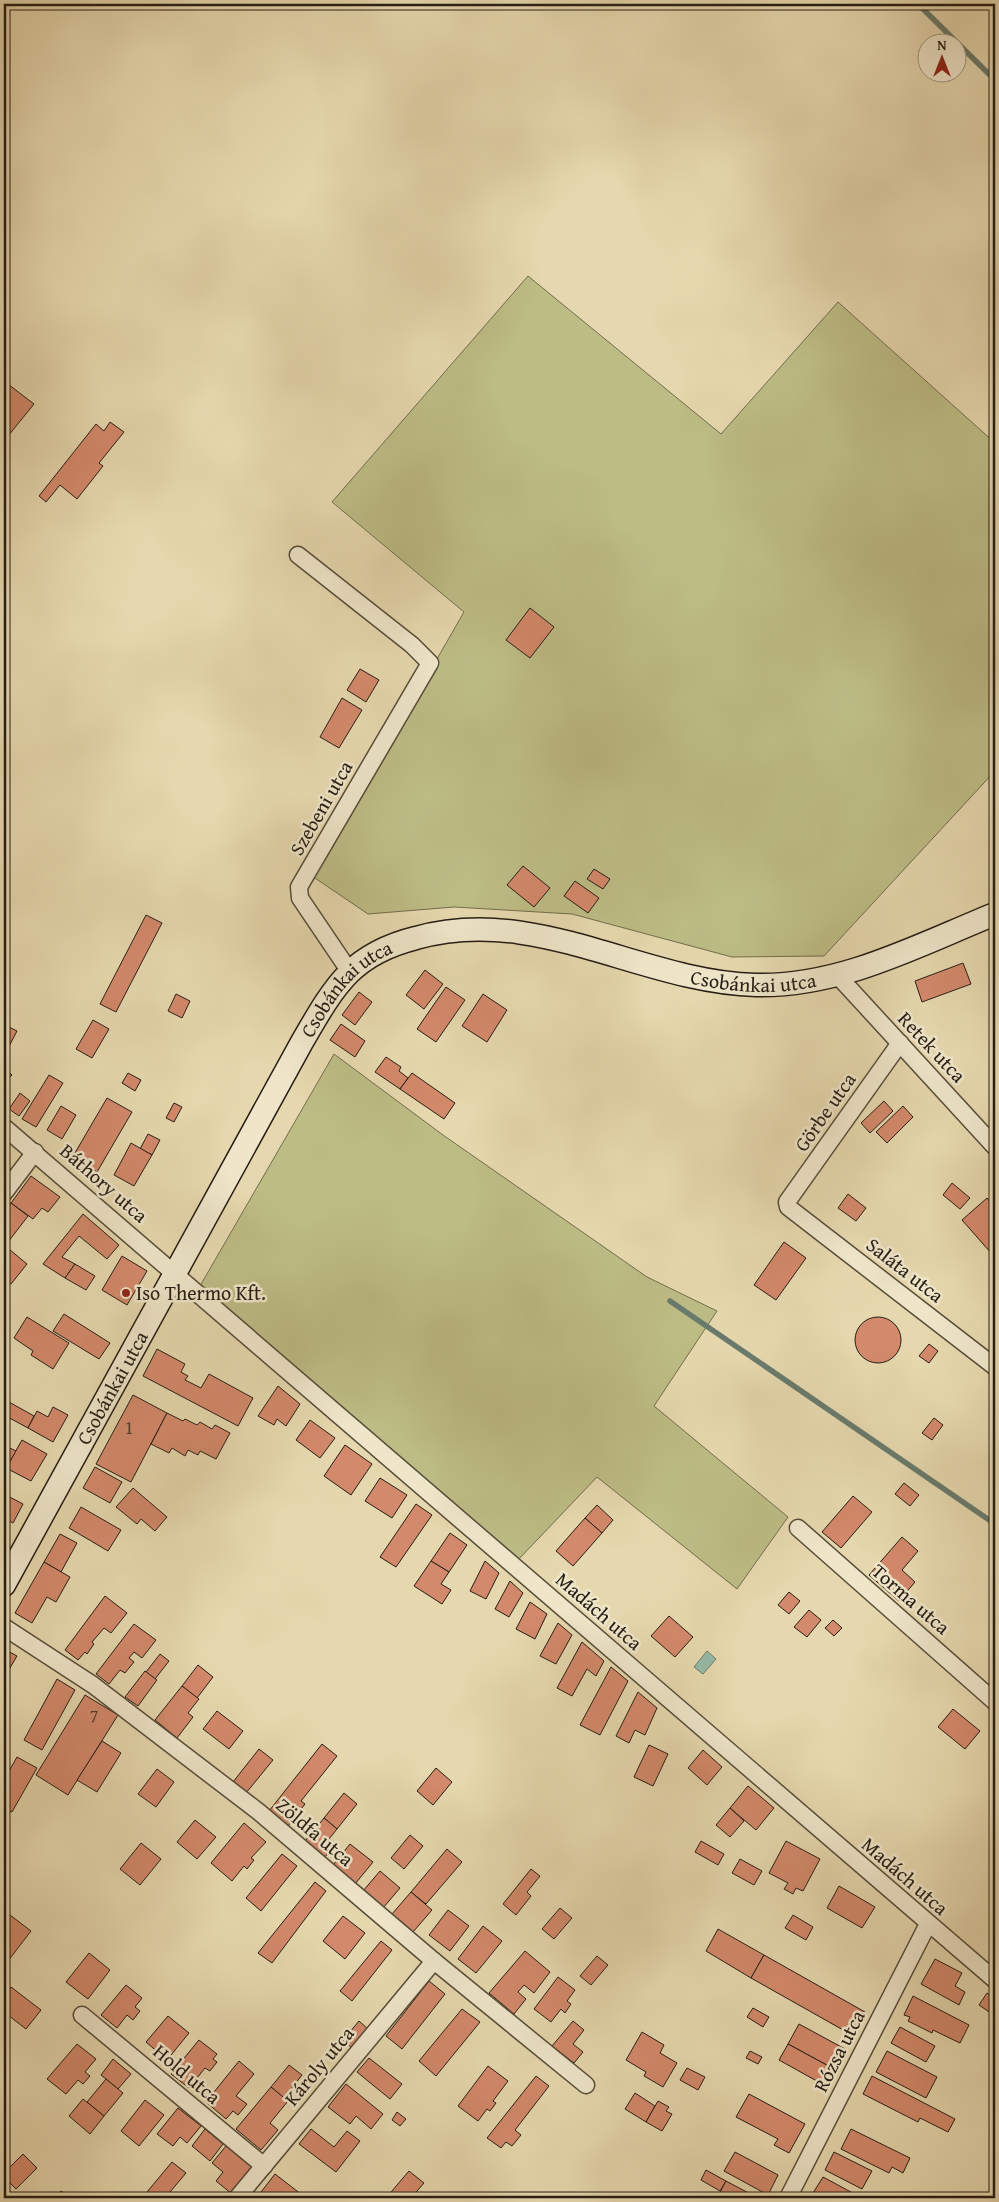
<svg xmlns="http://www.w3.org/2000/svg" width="999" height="2202" font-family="'Gentium Book Plus',serif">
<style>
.green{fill:#bdbc85;stroke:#726c4c}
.water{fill:#96baa8;stroke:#697b6d}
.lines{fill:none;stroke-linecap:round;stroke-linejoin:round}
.stream{stroke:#697b6d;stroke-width:5.5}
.building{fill:#d3896b;stroke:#261d14}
.minor-casing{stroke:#564c3a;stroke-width:19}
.secondary-casing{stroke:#261d14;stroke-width:25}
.minor{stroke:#efe6ca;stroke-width:16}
.secondary{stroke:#efe6ca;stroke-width:22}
.poi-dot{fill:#8f2418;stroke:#efe6ca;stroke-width:2}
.labels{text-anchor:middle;stroke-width:5;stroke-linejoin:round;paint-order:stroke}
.number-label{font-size:18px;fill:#51382a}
.street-label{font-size:20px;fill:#261d14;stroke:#efe6ca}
.poi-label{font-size:20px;fill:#261d14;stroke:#efe6ca;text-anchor:start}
</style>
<rect width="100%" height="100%" fill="#e6d8ae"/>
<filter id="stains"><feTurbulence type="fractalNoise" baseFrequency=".004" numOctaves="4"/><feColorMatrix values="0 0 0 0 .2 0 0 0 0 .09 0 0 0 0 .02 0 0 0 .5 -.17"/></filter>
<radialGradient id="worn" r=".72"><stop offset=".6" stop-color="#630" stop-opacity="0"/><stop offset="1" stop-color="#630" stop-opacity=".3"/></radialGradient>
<g class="green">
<polygon points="528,276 721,434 838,302 995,443 995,771 824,956 732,957 572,914 454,907 368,914 312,876 464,612 332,502"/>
<polygon points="334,1054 443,1135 647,1277 717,1311 654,1406 788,1517 737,1589 597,1477 518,1560 200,1286"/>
</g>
<polygon class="water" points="707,1651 716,1659 703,1674 694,1667"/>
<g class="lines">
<g class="stream">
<polyline points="918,4 995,80"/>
<polyline points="670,1301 995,1524"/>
</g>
</g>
<g class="building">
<polygon points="4,381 34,404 4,441"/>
<polygon points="110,422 124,432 99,463 103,466 77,499 60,485 46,502 39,496 96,424 104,431"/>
<polygon points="530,608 554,627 530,658 506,640"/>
<polygon points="360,669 379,680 366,702 347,690"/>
<polygon points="342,698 362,710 339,748 320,737"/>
<polygon points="523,866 550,888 534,907 507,885"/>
<polygon points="594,869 610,879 603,889 587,879"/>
<polygon points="575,881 599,898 588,913 564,896"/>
<polygon points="146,915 162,923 116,1012 100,1004"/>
<polygon points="963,963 971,984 922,1002 915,981"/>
<polygon points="425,970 443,984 424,1009 406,995"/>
<polygon points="446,987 465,1000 436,1042 417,1029"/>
<polygon points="359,992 372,1002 355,1025 342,1015"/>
<polygon points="176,994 190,1001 182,1018 168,1011"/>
<polygon points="483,994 507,1010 487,1042 462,1026"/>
<polygon points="93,1020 109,1029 92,1058 76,1049"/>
<polygon points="341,1024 365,1041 355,1057 330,1040"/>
<polygon points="5,1025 17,1031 4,1056 4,1028"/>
<polygon points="386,1057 401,1067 399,1071 408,1078 400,1089 375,1072"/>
<polygon points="4,1067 12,1075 4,1083"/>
<polygon points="128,1073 141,1080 135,1091 122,1083"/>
<polygon points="412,1073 455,1103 444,1119 400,1089"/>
<polygon points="49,1075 63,1083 36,1127 22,1119"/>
<polygon points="20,1093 30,1101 19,1116 9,1109"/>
<polygon points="107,1098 132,1112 97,1172 72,1158"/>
<polygon points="884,1101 893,1111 870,1133 861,1123"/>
<polygon points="174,1103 182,1107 174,1122 166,1118"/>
<polygon points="61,1106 76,1115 62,1139 47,1130"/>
<polygon points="903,1106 913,1117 887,1143 876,1132"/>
<polygon points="148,1134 160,1140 152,1155 140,1149"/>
<polygon points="131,1143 152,1155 134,1186 114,1175"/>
<polygon points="31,1176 60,1197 48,1212 42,1208 33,1219 11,1203"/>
<polygon points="952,1183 970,1198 960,1209 943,1195"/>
<polygon points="848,1194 866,1208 856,1221 838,1208"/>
<polygon points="987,1198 995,1208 995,1250 991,1253 962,1220"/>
<polygon points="11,1203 28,1216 5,1246 4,1214"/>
<polygon points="83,1214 119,1245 107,1259 79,1236 62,1257 75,1264 65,1278 43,1264"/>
<polygon points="784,1242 806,1258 776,1300 754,1285"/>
<polygon points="4,1245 27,1264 11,1284 4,1278"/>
<polygon points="122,1256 147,1271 127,1305 102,1290"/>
<polygon points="75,1264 95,1276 86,1290 65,1278"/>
<polygon points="64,1314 110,1343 99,1359 53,1331"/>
<polygon points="27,1317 69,1343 53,1369 31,1355 33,1351 14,1338"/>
<circle cx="878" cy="1340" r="23"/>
<polygon points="929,1344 938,1351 929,1363 919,1356"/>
<polygon points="157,1349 185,1364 181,1372 188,1376 185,1380 201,1388 209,1374 253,1398 238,1426 143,1376"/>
<polygon points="278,1386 300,1404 286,1426 277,1419 274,1425 258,1416"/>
<polygon points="133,1395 167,1413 131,1482 96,1464"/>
<polygon points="9,1402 34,1416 28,1428 4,1415"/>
<polygon points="53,1407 68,1415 53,1442 28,1428 37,1411 48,1417"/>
<polygon points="167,1413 183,1421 185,1419 197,1425 200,1422 212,1429 215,1425 230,1433 216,1459 200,1451 198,1455 188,1450 185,1456 172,1448 169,1453 151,1444"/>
<polygon points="934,1418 943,1425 932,1440 922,1433"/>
<polygon points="310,1420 335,1438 320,1458 296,1440"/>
<polygon points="22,1440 47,1454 31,1481 6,1468"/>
<polygon points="4,1445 16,1451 6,1468 4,1466"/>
<polygon points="345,1445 372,1464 351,1495 324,1476"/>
<polygon points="995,1451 995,1462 990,1458"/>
<polygon points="95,1467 122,1482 110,1503 83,1488"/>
<polygon points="380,1478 407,1495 392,1518 365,1501"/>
<polygon points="904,1483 919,1495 910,1506 895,1494"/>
<polygon points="133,1488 167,1517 155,1531 141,1519 137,1524 116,1507"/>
<polygon points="4,1494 23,1504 13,1523 4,1518"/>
<polygon points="853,1496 872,1512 841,1548 822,1532"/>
<polygon points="416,1504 432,1515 396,1567 380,1557"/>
<polygon points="597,1505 613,1520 602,1533 585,1518"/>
<polygon points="81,1507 121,1530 108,1551 69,1528"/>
<polygon points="585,1518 602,1533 573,1566 556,1551"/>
<polygon points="4,1528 9,1531 4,1541"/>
<polygon points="450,1533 467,1545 449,1572 431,1561"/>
<polygon points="60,1534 77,1543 61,1572 44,1562"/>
<polygon points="902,1537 918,1551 902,1570 915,1582 899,1601 869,1575"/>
<polygon points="431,1561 449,1572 441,1584 451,1590 442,1604 414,1586"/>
<polygon points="485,1561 499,1573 486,1599 470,1591"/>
<polygon points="44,1562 70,1577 56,1602 47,1597 32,1623 15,1613"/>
<polygon points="510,1581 523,1593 509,1617 495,1609"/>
<polygon points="789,1592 800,1601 789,1614 778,1605"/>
<polygon points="105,1596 127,1613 111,1633 104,1628 92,1642 94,1644 87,1654 85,1652 78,1660 65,1650"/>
<polygon points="530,1602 547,1614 535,1639 516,1629"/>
<polygon points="809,1610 821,1620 807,1637 794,1627"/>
<polygon points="669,1616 693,1637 675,1657 651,1636"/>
<polygon points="833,1620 842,1628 834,1636 825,1628"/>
<polygon points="558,1623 572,1635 556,1664 540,1656"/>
<polygon points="134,1624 156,1640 142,1658 134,1652 129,1658 134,1662 125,1673 120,1670 109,1684 96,1674"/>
<polygon points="582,1642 604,1661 596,1676 587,1669 572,1696 557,1688"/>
<polygon points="4,1649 17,1656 4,1678"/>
<polygon points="160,1654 169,1661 155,1679 146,1672"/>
<polygon points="198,1665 213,1677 197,1698 182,1686"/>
<polygon points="611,1667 628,1681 600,1735 580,1725"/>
<polygon points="145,1671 157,1680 138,1706 125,1697"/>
<polygon points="57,1679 75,1690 42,1750 24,1740"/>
<polygon points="182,1686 199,1699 188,1713 193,1717 177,1738 155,1720"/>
<polygon points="638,1692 657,1708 645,1735 635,1730 629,1743 616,1736"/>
<polygon points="85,1695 118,1715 68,1795 36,1775"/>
<polygon points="953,1709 980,1731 965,1749 938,1727"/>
<polygon points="217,1711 243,1731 229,1749 203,1729"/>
<polygon points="102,1741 121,1753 97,1792 77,1780"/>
<polygon points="322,1744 337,1756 301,1801 305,1804 288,1826 269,1811"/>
<polygon points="649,1745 668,1754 653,1786 634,1777"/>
<polygon points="259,1749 273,1760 246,1793 233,1782"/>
<polygon points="703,1750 722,1767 707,1785 688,1768"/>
<polygon points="17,1757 37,1768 12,1812 4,1808 4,1780"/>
<polygon points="436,1768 452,1782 433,1805 417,1791"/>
<polygon points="157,1769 174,1782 156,1807 138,1794"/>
<polygon points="748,1786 774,1808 756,1830 730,1808"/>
<polygon points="344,1793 357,1804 337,1829 324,1818"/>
<polygon points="730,1808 744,1821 730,1837 716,1825"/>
<polygon points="324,1818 337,1829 329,1839 336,1844 325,1857 305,1841"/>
<polygon points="195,1820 216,1837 197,1859 177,1842"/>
<polygon points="244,1823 266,1842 251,1858 254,1860 247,1869 244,1866 232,1881 211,1863"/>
<polygon points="410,1835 423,1846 404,1869 391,1858"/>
<polygon points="701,1841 724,1854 718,1865 695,1852"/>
<polygon points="786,1841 820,1859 803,1891 796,1888 793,1894 784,1889 788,1883 769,1873"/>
<polygon points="141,1843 161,1859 140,1885 120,1869"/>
<polygon points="350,1844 373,1862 355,1884 333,1865"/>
<polygon points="447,1849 462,1862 426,1904 411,1892"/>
<polygon points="282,1854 297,1866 261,1911 246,1898"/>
<polygon points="740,1859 762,1871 754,1885 732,1873"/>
<polygon points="531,1869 540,1876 527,1892 531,1896 516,1915 503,1904"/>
<polygon points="380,1871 400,1888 383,1908 363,1891"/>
<polygon points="315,1882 326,1891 272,1963 258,1953"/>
<polygon points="839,1886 875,1907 862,1928 827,1908"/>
<polygon points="411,1892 432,1910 413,1932 392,1914"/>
<polygon points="560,1908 572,1918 554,1939 542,1929"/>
<polygon points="448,1910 469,1926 450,1951 429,1935"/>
<polygon points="10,1915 31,1931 8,1961 4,1958 4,1923"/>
<polygon points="793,1915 813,1927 806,1940 785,1928"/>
<polygon points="343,1916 365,1933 345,1959 323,1941"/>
<polygon points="483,1926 502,1941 476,1973 458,1959"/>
<polygon points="718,1929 764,1955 751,1978 706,1951"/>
<polygon points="381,1941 392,1950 352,2001 340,1991"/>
<polygon points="525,1951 550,1972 534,1993 524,1985 518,1992 526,1999 514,2014 489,1993"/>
<polygon points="89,1953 110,1970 88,1999 66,1982"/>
<polygon points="764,1955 865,2012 852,2035 751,1978"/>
<polygon points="597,1956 608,1965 591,1985 580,1976"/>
<polygon points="935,1959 962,1973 955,1986 965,1992 959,2005 921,1984"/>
<polygon points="558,1977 575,1990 567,2001 571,2004 565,2013 561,2009 551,2022 534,2009"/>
<polygon points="429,1981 445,1994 402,2049 386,2036"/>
<polygon points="126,1985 142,1998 135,2007 140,2011 133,2020 127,2015 117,2028 101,2015"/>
<polygon points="11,1987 41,2010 26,2029 4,2012 4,1997"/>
<polygon points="987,1993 995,1999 995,2016 979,2005"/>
<polygon points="913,1996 969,2025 960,2043 933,2030 932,2033 908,2021 910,2017 904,2015"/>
<polygon points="753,2008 769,2017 763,2027 747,2017"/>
<polygon points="462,2009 480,2022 436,2076 419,2061"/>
<polygon points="168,2016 189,2033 167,2060 146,2042"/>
<polygon points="359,2021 368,2029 352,2048 343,2040"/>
<polygon points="573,2021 584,2030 573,2044 583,2052 574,2063 552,2046"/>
<polygon points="799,2024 845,2049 834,2069 788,2044"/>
<polygon points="900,2027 935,2046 926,2062 891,2043"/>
<polygon points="642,2032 664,2045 660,2053 677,2063 663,2087 644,2076 646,2072 626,2060"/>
<polygon points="199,2040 217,2054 213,2059 217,2062 210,2071 205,2068 189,2088 171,2074"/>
<polygon points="77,2044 96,2059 85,2072 90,2076 83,2084 78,2080 66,2094 47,2079"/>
<polygon points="788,2044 834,2069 824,2085 779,2060"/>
<polygon points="750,2051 762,2057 758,2064 746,2058"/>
<polygon points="887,2051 937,2077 926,2098 876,2072"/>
<polygon points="369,2058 402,2084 390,2099 357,2072"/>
<polygon points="113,2059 131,2074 118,2089 101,2075"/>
<polygon points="239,2061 254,2074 236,2096 247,2104 238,2115 233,2111 226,2119 206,2102"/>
<polygon points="289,2065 302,2075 284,2098 271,2087"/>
<polygon points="488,2066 508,2081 493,2101 496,2103 490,2111 487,2109 478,2121 458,2106"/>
<polygon points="687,2068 705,2077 698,2090 680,2080"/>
<polygon points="536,2076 549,2086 515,2130 521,2135 512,2146 506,2142 501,2148 487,2138"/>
<polygon points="872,2076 955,2119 948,2132 920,2118 918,2122 863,2094"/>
<polygon points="106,2079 123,2093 104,2116 87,2102"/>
<polygon points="346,2084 383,2114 371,2129 356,2116 350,2124 328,2107"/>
<polygon points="271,2087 288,2101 270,2123 278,2130 261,2150 236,2129"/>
<polygon points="635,2093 655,2106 646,2122 625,2109"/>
<polygon points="749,2094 805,2124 789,2153 774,2145 778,2139 736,2117"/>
<polygon points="83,2099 104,2116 90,2134 69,2116"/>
<polygon points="145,2100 164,2115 139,2146 121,2131"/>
<polygon points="658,2101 669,2107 666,2111 672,2114 662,2131 646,2122"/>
<polygon points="178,2108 201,2126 187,2143 180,2137 173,2146 157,2134"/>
<polygon points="397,2112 406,2119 400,2126 392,2120"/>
<polygon points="205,2129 223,2144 210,2161 192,2146"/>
<polygon points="311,2129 334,2147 347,2131 360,2141 336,2172 299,2144"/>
<polygon points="851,2129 910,2158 903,2173 892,2167 889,2173 841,2149"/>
<polygon points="226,2146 253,2168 232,2194 216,2181 223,2172 212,2163"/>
<polygon points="735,2152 778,2175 768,2195 724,2171"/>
<polygon points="834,2152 872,2171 862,2189 825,2170"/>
<polygon points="23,2154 37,2168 16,2189 4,2177 4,2173"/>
<polygon points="172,2162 186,2173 165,2198 155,2198 147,2192"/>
<polygon points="706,2170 726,2181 720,2191 701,2180"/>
<polygon points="409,2171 424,2183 411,2198 386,2198"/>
<polygon points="275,2174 306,2198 269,2198 261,2192"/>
<polygon points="823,2177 862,2198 823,2198 813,2193"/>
<polygon points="726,2181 758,2198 722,2198 718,2196"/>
<polygon points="4,2186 13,2194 8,2198 4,2198"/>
<polygon points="61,2191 70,2198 56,2198"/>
</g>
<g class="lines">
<defs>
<g id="minor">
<polyline points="298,555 412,645 430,663 299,887 300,898 350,972"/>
<polyline points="838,976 995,1147"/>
<polyline points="900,1043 787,1202 788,1207 995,1367"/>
<polyline points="4,1127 995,1980"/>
<polyline points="4,1193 35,1152"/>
<polyline points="798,1528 995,1702"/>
<polyline points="4,1627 93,1685 259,1812 434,1961 586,2085"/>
<polyline points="82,2015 264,2166"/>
<polyline points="237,2198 434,1961"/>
<polyline points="788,2198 928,1924"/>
</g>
<g id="secondary">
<path id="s1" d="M4,1585L302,1042C316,1018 330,992 349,973C367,955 392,944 416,938C536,904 640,982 756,985C841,987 918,945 995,914"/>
</g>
</defs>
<use href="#minor" class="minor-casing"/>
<use href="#secondary" class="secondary-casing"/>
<use href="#minor" class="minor"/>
<use href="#secondary" class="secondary"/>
</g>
<circle class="poi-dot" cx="126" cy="1293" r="5"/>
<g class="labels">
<g class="number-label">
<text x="129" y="1434">1</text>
<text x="94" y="1722">7</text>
</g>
<g class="street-label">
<text transform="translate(321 808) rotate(-60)" y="7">Szebeni utca</text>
<text dy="7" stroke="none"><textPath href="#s1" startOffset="1124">Csobánkai utca</textPath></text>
<text dy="7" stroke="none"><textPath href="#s1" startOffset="690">Csobánkai utca</textPath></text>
<text transform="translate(932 1047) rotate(47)" y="7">Retek utca</text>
<text transform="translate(825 1112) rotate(-55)" y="7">Görbe utca</text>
<text transform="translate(104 1183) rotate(41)" y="7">Báthory utca</text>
<text transform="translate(905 1270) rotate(38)" y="7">Saláta utca</text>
<text dy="7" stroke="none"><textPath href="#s1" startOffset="225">Csobánkai utca</textPath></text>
<text transform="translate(911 1599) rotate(41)" y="7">Torma utca</text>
<text transform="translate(599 1611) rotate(41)" y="7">Madách utca</text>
<text transform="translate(315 1832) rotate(40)" y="7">Zöldfa utca</text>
<text transform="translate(905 1876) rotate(41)" y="7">Madách utca</text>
<text transform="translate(839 2051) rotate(-63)" y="7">Rózsa utca</text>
<text transform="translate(319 2066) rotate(-50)" y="7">Károly utca</text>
<text transform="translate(187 2074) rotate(40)" y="7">Hold utca</text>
</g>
<g class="poi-label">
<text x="136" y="1300">Iso Thermo Kft.</text>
</g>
</g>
<rect width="999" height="2202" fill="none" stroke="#e6d8ae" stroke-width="20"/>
<rect x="5" y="5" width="989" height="2192" fill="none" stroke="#261d14" stroke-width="2.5"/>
<rect x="10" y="10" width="979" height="2182" fill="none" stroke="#261d14"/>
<g transform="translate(942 58)"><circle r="24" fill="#efe6ca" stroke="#9f9681"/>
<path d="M0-4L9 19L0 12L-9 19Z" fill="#8f2418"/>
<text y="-8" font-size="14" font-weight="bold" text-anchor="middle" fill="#261d14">N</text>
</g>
<rect width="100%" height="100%" filter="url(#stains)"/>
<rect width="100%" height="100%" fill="url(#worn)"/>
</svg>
